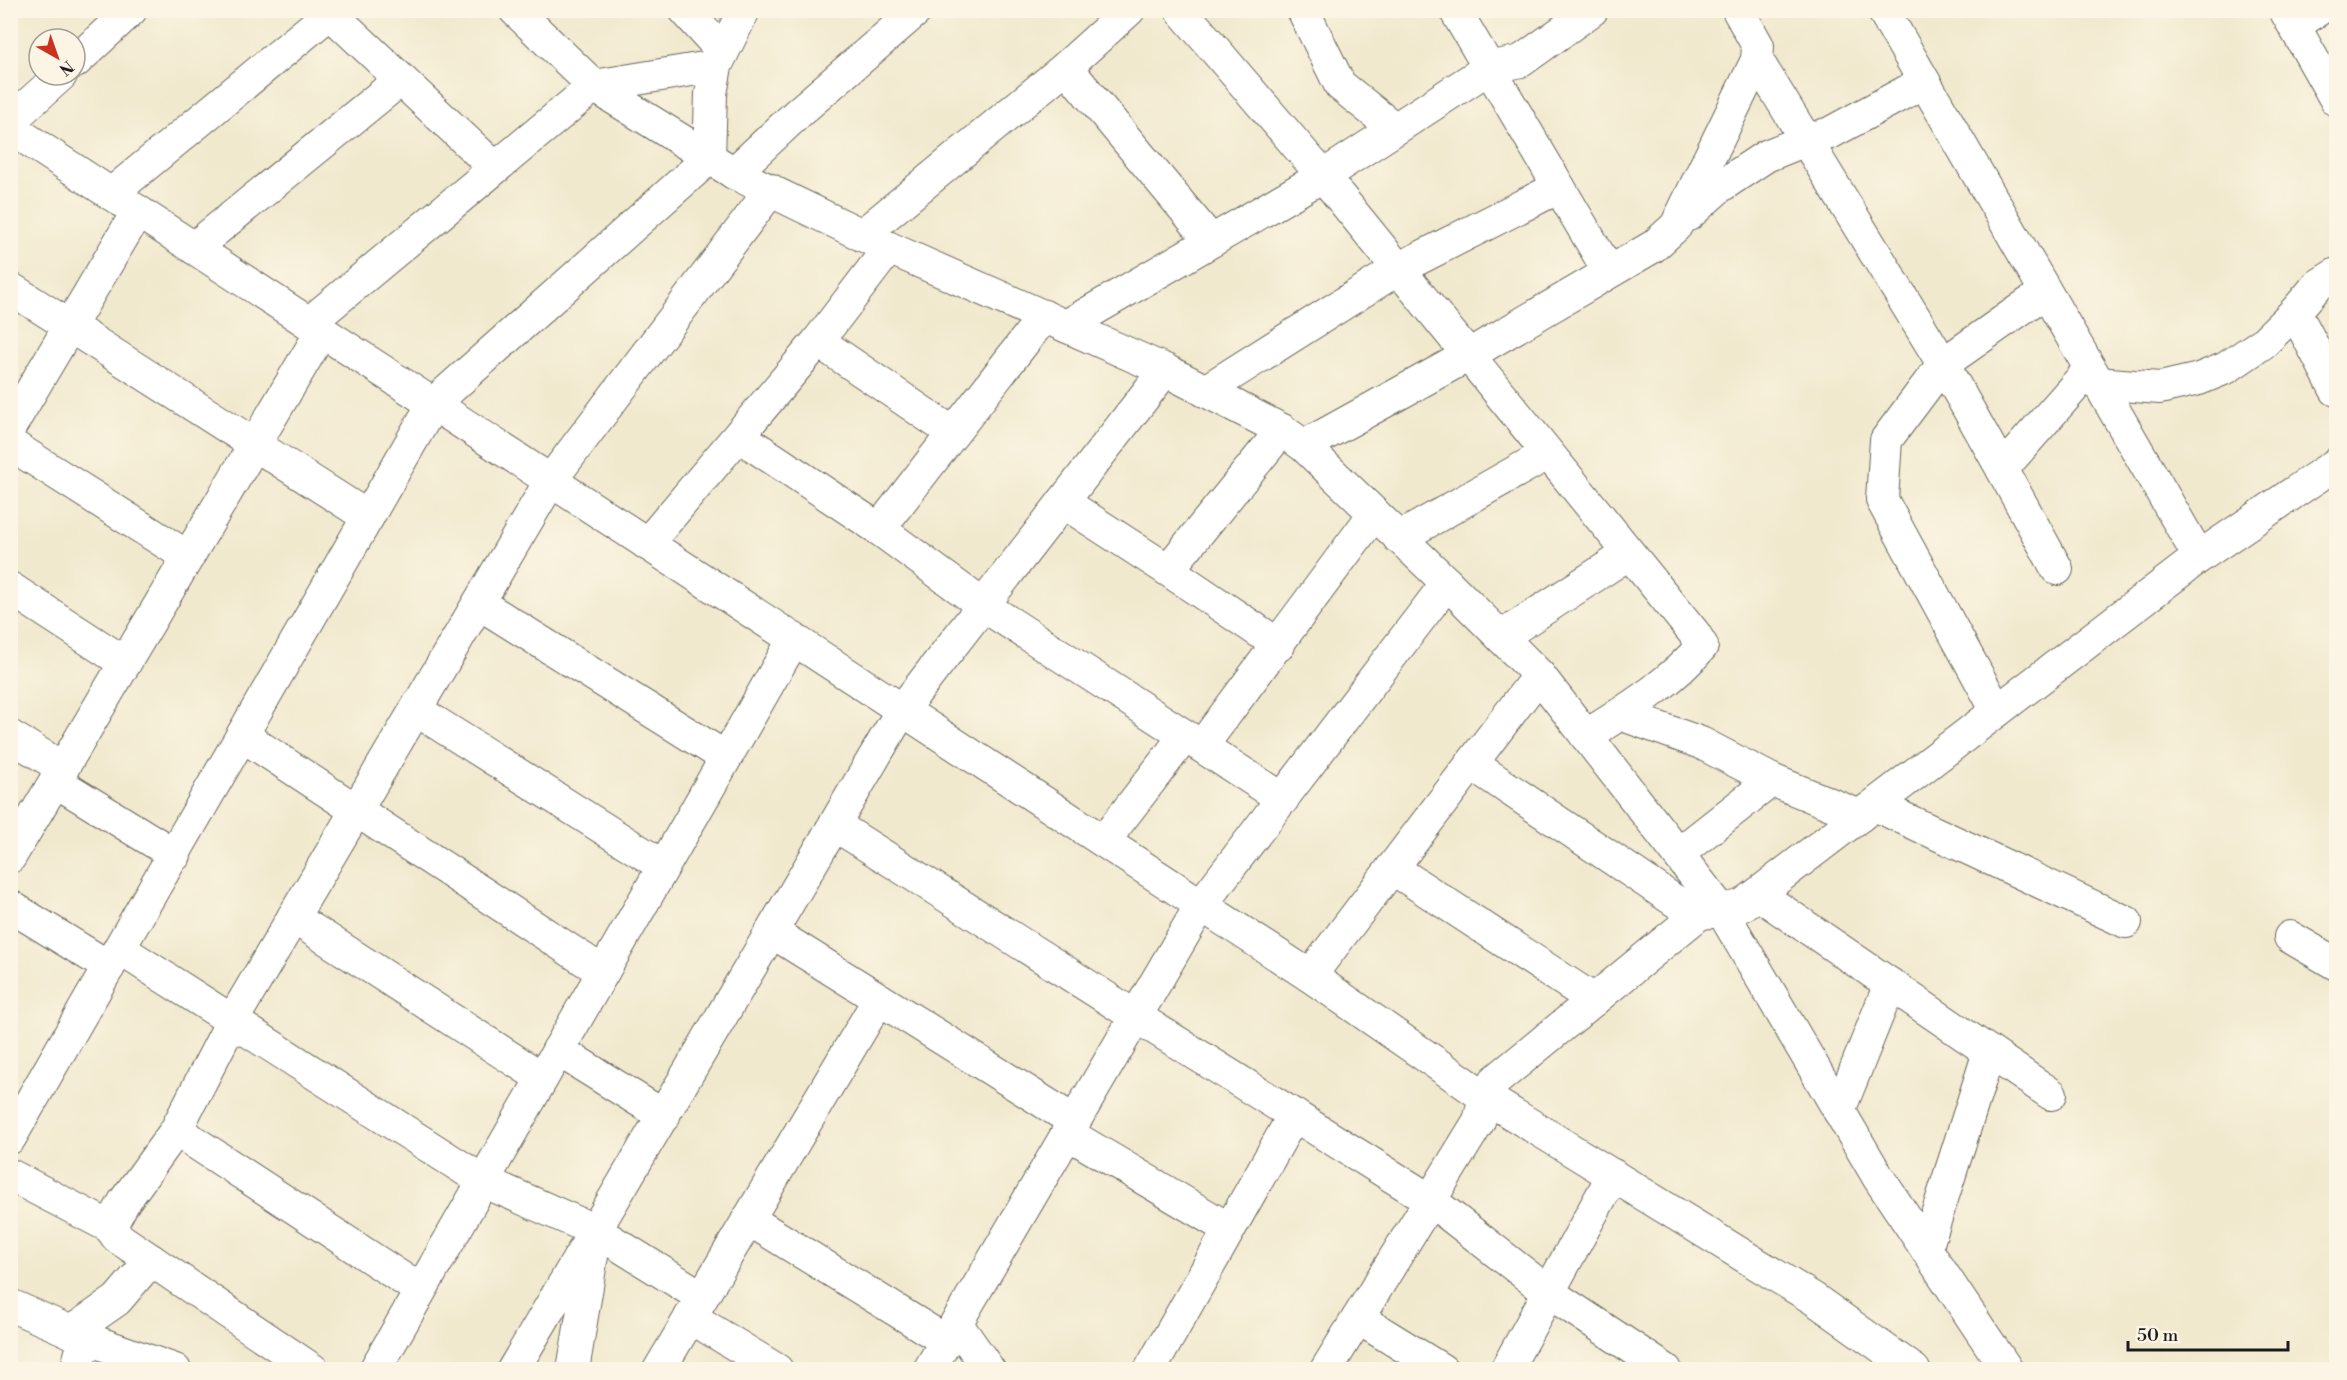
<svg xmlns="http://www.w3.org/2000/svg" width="2347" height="1380" font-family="'Libre Bodoni',serif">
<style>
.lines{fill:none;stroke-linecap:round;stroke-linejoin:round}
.minor-casing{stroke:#67645a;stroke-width:34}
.minor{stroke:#fff;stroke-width:32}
</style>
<rect width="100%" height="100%" fill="#fcf5e5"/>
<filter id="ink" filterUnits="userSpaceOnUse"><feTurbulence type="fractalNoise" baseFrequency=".0167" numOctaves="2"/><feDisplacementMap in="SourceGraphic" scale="12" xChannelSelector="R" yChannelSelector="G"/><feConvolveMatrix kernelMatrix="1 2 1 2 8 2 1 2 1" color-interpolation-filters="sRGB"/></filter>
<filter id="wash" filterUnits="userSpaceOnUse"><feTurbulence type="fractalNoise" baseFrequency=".008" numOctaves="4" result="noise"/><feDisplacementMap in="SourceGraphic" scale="24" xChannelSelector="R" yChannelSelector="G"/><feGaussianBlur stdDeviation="1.35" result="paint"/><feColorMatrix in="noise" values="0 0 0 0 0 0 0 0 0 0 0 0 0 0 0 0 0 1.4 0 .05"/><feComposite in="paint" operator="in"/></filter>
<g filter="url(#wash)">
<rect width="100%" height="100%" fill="#f1e9ce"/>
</g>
<g filter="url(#ink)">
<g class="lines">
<defs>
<g id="minor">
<polyline points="327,10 494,167"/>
<polyline points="515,10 594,86 734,173 889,248 1165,370 1282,430 1304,446 1447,583 1539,675 1722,911 1878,1177 2007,1370"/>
<polyline points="685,10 723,52"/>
<path d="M1181,10L1323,176L1694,633L1702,646C1671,683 1626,710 1586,736"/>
<polyline points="1303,10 1340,85 1395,129"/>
<polyline points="1455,10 1609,272"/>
<polyline points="1883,10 2199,557"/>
<polyline points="2285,10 2336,100"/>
<polyline points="2294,26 2318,10"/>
<polyline points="1757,60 1943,364 1886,440 1882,500 1997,711"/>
<polyline points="75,62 131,10"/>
<polyline points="1066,67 1211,241"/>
<polyline points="10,121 61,75"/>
<polyline points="10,128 1310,976 1485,1097 1814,1299 1914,1370"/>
<polyline points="734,173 798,113 917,10"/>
<polyline points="111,194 330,13"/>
<polyline points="1688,215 1718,188 1766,156 1806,140 1830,133 1924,82"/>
<polyline points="862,235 1066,67 1129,10"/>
<polyline points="194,248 400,80"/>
<polyline points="10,288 368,517"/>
<polyline points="2295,312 2336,390"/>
<polyline points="309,323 594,86 716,66"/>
<polyline points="1066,326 1323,176 1489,68 1521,61 1592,10"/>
<polyline points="818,341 953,433"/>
<polyline points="2097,383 2160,388 2199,379 2226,368 2263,343 2295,312 2317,286 2336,274"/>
<polyline points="1205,391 1398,269 1559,187"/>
<polyline points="10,427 138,211"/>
<polyline points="739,436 879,529 984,606 1283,799"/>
<polyline points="10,444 188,557"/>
<polyline points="1304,446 1467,356 1654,246 1676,226 1757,60 1758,46 1738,10"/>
<polyline points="2002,469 1943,364 2045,292"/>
<polyline points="1063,502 1168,570 1279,645"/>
<polyline points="879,529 1044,316"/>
<polyline points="1399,538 1547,454"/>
<polyline points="647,544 818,341 889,248"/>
<polyline points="2057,569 2002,469 2090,369"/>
<polyline points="1168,570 1282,430"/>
<polyline points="10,588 125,663"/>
<polyline points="480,604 725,757"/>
<polyline points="1501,637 1628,554"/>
<polyline points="416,710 663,866"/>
<polyline points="1620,714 1701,743 1772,780 1860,816"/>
<polyline points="10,736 63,768"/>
<polyline points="243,736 603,972"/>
<polyline points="1202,746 1374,514"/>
<polyline points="1472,764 1675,901 1700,913 1722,911 1743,905 2199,557 2336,464"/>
<polyline points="55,781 175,855"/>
<polyline points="1875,805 2126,922"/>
<polyline points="835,825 1135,1016 1430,1200 1548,1292 1666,1370"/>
<polyline points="1104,841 1184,737"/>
<polyline points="1678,854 1772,780"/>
<polyline points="10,857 322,331"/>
<polyline points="1392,868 1594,1000"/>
<polyline points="1758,894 2051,1094"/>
<polyline points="10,906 109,967"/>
<polyline points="293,917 542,1078"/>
<polyline points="772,932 1074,1121"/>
<polyline points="2290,937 2336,964"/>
<polyline points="120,949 483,1181 596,1231 702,1297"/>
<polyline points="1310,976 1539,675"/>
<polyline points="558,1050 664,1116"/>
<polyline points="1839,1111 1890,984"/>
<polyline points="176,1130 420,1290"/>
<polyline points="1067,1133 1229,1229"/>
<polyline points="10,1138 433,404 709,158 711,94 716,66 744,10"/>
<polyline points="10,1175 110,1227"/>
<polyline points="748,1219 946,1341"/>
<polyline points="1926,1249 1989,1052"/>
<polyline points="10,1305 85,1338 175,1370"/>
<polyline points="690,1317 777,1370"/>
<polyline points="1358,1318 1442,1370"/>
<polyline points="956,1323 989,1370"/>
<polyline points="71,1332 117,1300 151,1260"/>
<polyline points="76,1370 85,1338"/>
<polyline points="313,1370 117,1237 110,1227 124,1202 176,1130 232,1021 551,480 771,190"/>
<polyline points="375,1370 794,639"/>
<polyline points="513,1370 902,710 1165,370"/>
<polyline points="573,1370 593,1250"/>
<polyline points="659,1370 879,999"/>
<polyline points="929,1370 1201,905 1447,583"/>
<polyline points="1150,1370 1294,1115"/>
<polyline points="1326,1370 1479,1121 1485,1097 1495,1081 1700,913"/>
<polyline points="1506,1370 1613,1175"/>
</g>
</defs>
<use href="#minor" class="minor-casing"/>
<use href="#minor" class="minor"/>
</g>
</g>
<rect width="2347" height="1380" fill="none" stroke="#fcf5e5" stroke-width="36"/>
<g transform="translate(57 57) rotate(140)"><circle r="28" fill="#fcf5e5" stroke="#a29e95" stroke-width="1.5"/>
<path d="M0-4.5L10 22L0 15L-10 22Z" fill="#c8321e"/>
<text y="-9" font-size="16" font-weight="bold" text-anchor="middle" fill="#1c1c1c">N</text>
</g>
<path d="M2128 1341v9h160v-9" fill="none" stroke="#1c1c1c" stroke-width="3"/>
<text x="2137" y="1341" font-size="18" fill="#1c1c1c" stroke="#fcf5e5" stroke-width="4.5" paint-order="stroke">50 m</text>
</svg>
